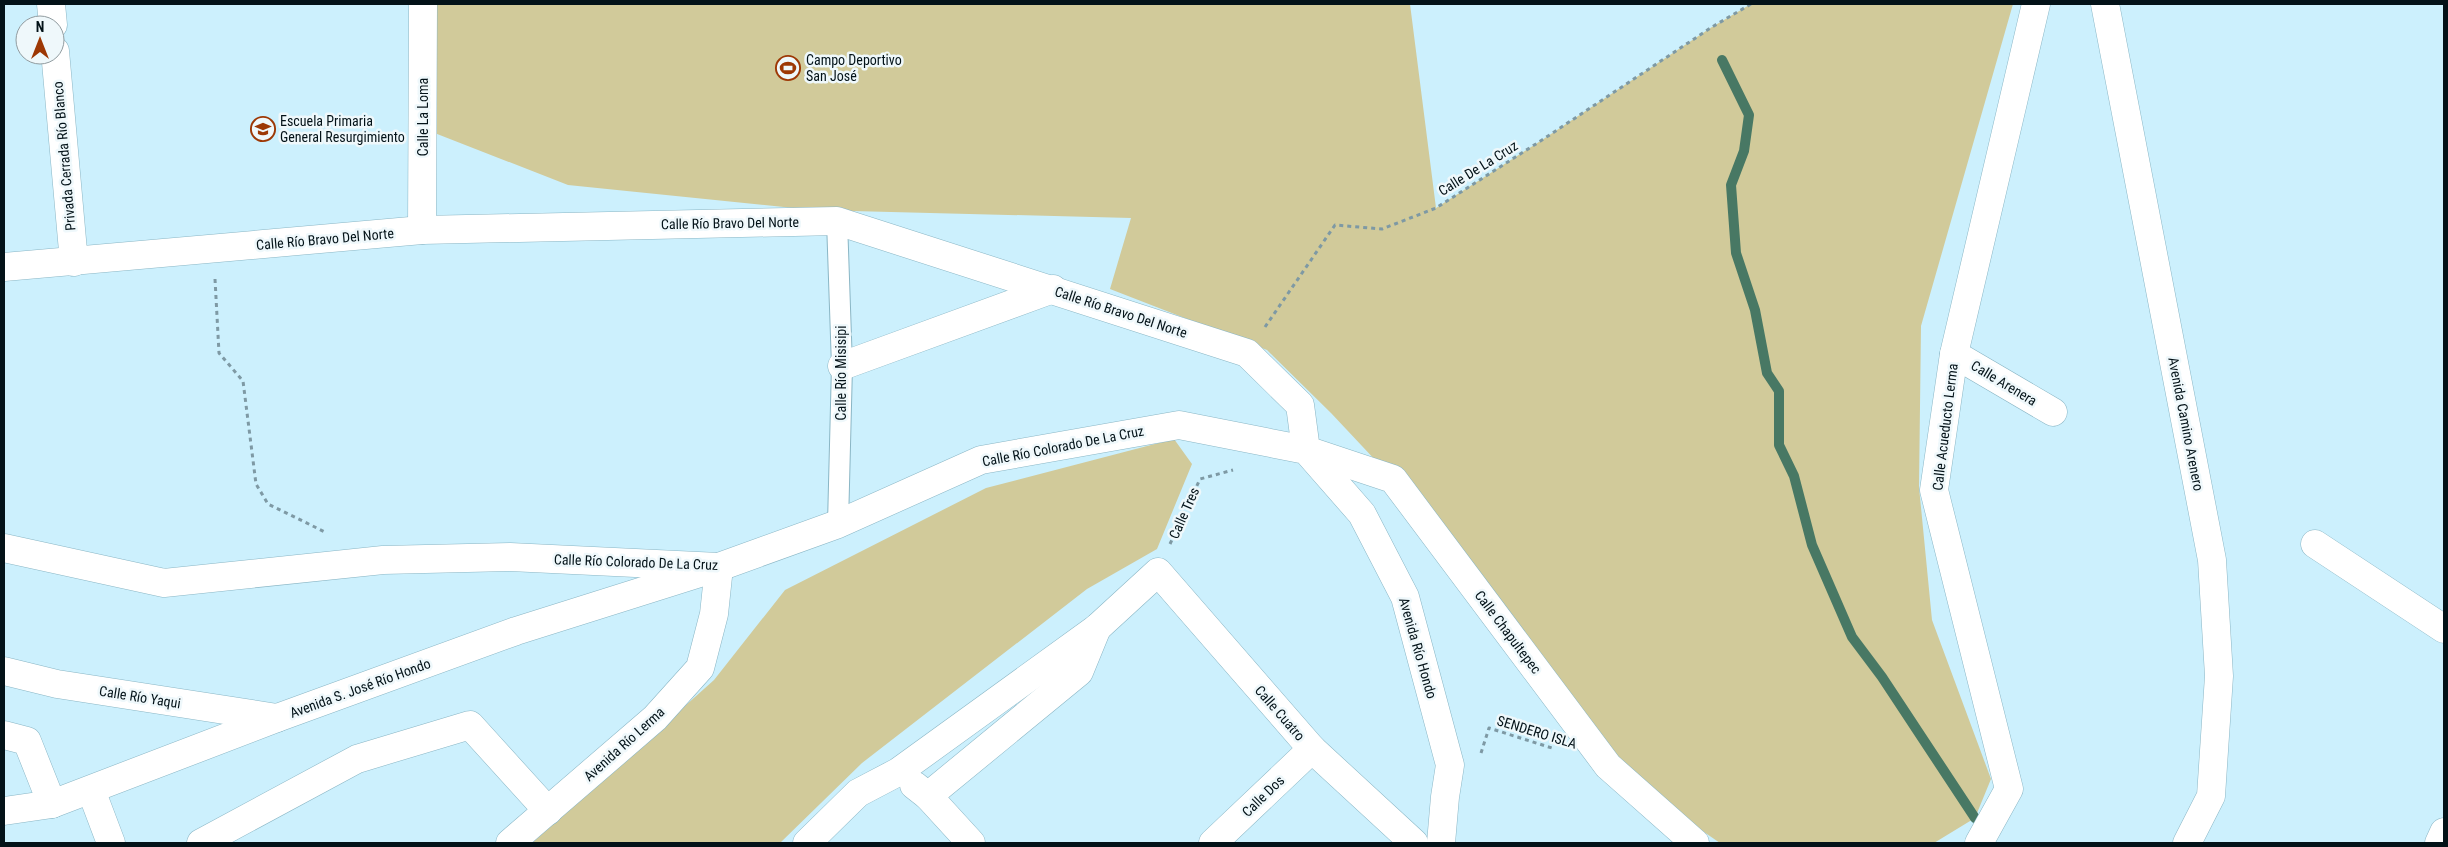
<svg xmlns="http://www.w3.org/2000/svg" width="2448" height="847" font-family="'Roboto Condensed',sans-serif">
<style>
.green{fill:#d1ca9a}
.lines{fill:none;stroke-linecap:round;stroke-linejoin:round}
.stream{stroke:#487864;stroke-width:10}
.service-casing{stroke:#8ab6c5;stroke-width:22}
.pedestrian-casing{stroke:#8ab6c5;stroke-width:29}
.minor-casing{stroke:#8ab6c5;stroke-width:29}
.tertiary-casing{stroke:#8ab6c5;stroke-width:29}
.secondary-casing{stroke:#8ab6c5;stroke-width:29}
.path{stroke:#7e99a4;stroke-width:3;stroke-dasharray:4 4;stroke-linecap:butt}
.service{stroke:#fff;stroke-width:20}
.pedestrian{stroke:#fff;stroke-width:28}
.minor{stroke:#fff;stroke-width:28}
.tertiary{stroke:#fff;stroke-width:28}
.secondary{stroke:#fff;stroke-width:28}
.labels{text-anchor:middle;stroke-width:5;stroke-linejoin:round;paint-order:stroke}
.poi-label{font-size:14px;fill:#031218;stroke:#eff8fb;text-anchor:start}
.street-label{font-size:14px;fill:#031218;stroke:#eff8fb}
</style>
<rect width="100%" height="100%" fill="#ccf0fd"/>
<g class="green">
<polygon points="430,4 1410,4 1436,208 1542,140 1712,27 1751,4 2013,4 1921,326 1919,487 1932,620 1991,779 1975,818 1934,843 1720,843 1608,766 1393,479 1331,413 1267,350 1110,289 1131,218 813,210 568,185 432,132"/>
<polygon points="1174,439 1192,464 1157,549 1087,589 862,763 780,843 532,843 714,680 785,590 986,488"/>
</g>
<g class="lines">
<polyline class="stream" points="1722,60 1749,115 1744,151 1731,185 1736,253 1755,310 1767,373 1779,391 1779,445 1794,476 1812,545 1852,637 1882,677 1975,818"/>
<defs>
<polyline id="service" points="837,221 842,366 838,524"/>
<g id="pedestrian">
<polyline points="1954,354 2053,412"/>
<polyline points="4,671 57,684 277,718"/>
<polyline points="4,735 27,741 52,804"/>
<polyline points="91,790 111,843"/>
<polyline points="201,843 357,759 470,725 548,811"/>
</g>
<g id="minor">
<polyline points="51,4 53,25"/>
<polyline points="55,51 74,262"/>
<polyline points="422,230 423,4"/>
<polyline points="4,267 422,230 837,221 1247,353 1300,405 1306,450 1393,479 1608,766 1695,843"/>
<polyline points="842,366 1053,289"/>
<polyline points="2315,544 2444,629"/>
<polyline points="4,548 164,583 383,560 510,557 719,567 714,614 700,668 655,718 510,843"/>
<polyline points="914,785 928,796 971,843"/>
<polyline points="928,796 1079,672 1097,628"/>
<polyline points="807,843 858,793 898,772 1097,628 1158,572 1312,749 1414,843"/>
<polyline points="1213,843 1312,749"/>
<polyline points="1979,843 2009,789 1934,490 1954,354 2036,4"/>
<polyline points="2439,843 2444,832"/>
</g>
<polyline id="tertiary" points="4,811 52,804 277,718 516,631 719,567 838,524 981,460 1179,425 1306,450 1362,514 1405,597 1450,765 1445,797 1441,843"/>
<polyline id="secondary" points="2105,4 2212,560 2219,676 2211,796 2187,843"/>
</defs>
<use href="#service" class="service-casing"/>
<use href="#pedestrian" class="pedestrian-casing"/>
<use href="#minor" class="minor-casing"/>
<use href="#tertiary" class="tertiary-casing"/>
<use href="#secondary" class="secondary-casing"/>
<g class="path">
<polyline points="215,279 219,353 243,381 256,484 268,504 327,533"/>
<polyline points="1265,327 1335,225 1382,229 1436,208 1542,140 1712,27 1751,4"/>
<polyline points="1170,544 1200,479 1233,470"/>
<polyline points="1481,753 1489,728 1555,749"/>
</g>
<use href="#service" class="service"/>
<use href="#pedestrian" class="pedestrian"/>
<use href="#minor" class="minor"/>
<use href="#tertiary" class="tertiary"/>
<use href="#secondary" class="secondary"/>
</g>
<defs>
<symbol id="stadium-ring" viewBox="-11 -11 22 22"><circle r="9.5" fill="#eff8fb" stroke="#9d3805" stroke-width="1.5"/><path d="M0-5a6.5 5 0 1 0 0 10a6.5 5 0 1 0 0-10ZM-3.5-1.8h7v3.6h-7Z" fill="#9d3805"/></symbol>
<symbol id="school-ring" viewBox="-11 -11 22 22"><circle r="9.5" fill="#eff8fb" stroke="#9d3805" stroke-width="1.5"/><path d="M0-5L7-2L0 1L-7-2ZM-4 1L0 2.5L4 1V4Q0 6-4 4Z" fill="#9d3805"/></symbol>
</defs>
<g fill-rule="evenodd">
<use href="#stadium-ring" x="774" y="54" width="28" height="28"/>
<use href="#school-ring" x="249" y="115" width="28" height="28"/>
</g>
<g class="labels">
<g class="poi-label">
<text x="806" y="65">Campo Deportivo<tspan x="806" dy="16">San José</tspan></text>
<text x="280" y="126">Escuela Primaria<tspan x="280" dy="16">General Resurgimiento</tspan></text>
</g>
<g class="street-label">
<text transform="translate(423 117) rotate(-90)" y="5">Calle La Loma</text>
<text transform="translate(64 156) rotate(-95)" y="5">Privada Cerrada Río Blanco</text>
<text transform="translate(1478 168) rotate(-32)" y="5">Calle De La Cruz</text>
<text transform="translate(730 223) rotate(-1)" y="5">Calle Río Bravo Del Norte</text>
<text transform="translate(325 239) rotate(-5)" y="5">Calle Río Bravo Del Norte</text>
<text transform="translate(1121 312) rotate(18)" y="5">Calle Río Bravo Del Norte</text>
<text transform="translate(841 373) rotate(-90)" y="5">Calle Río Misisipi</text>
<text transform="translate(2004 383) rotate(31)" y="5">Calle Arenera</text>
<text transform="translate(2186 424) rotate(79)" y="5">Avenida Camino Arenero</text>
<text transform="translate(1945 427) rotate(-83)" y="5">Calle Acueducto Lerma</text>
<text transform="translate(1063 446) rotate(-11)" y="5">Calle Río Colorado De La Cruz</text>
<text transform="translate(1184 513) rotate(-66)" y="5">Calle Tres</text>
<text transform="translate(636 562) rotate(2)" y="5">Calle Río Colorado De La Cruz</text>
<text transform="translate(1508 632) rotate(53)" y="5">Calle Chapultepec</text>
<text transform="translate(1418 648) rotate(74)" y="5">Avenida Río Hondo</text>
<text transform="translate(360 688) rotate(-20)" y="5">Avenida S. José Río Hondo</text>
<text transform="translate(140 697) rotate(9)" y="5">Calle Río Yaqui</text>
<text transform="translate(1280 713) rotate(49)" y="5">Calle Cuatro</text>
<text transform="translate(1537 732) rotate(17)" y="5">SENDERO ISLA</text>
<text transform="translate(624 744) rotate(-42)" y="5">Avenida Río Lerma</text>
<text transform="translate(1263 796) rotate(-44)" y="5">Calle Dos</text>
</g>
</g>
<rect width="2448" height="847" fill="none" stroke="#031218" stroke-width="10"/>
<g transform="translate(40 40)"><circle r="24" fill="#eff8fb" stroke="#919ca0"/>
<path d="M0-4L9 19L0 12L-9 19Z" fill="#9d3805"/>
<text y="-8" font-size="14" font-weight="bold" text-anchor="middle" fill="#031218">N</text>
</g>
</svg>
